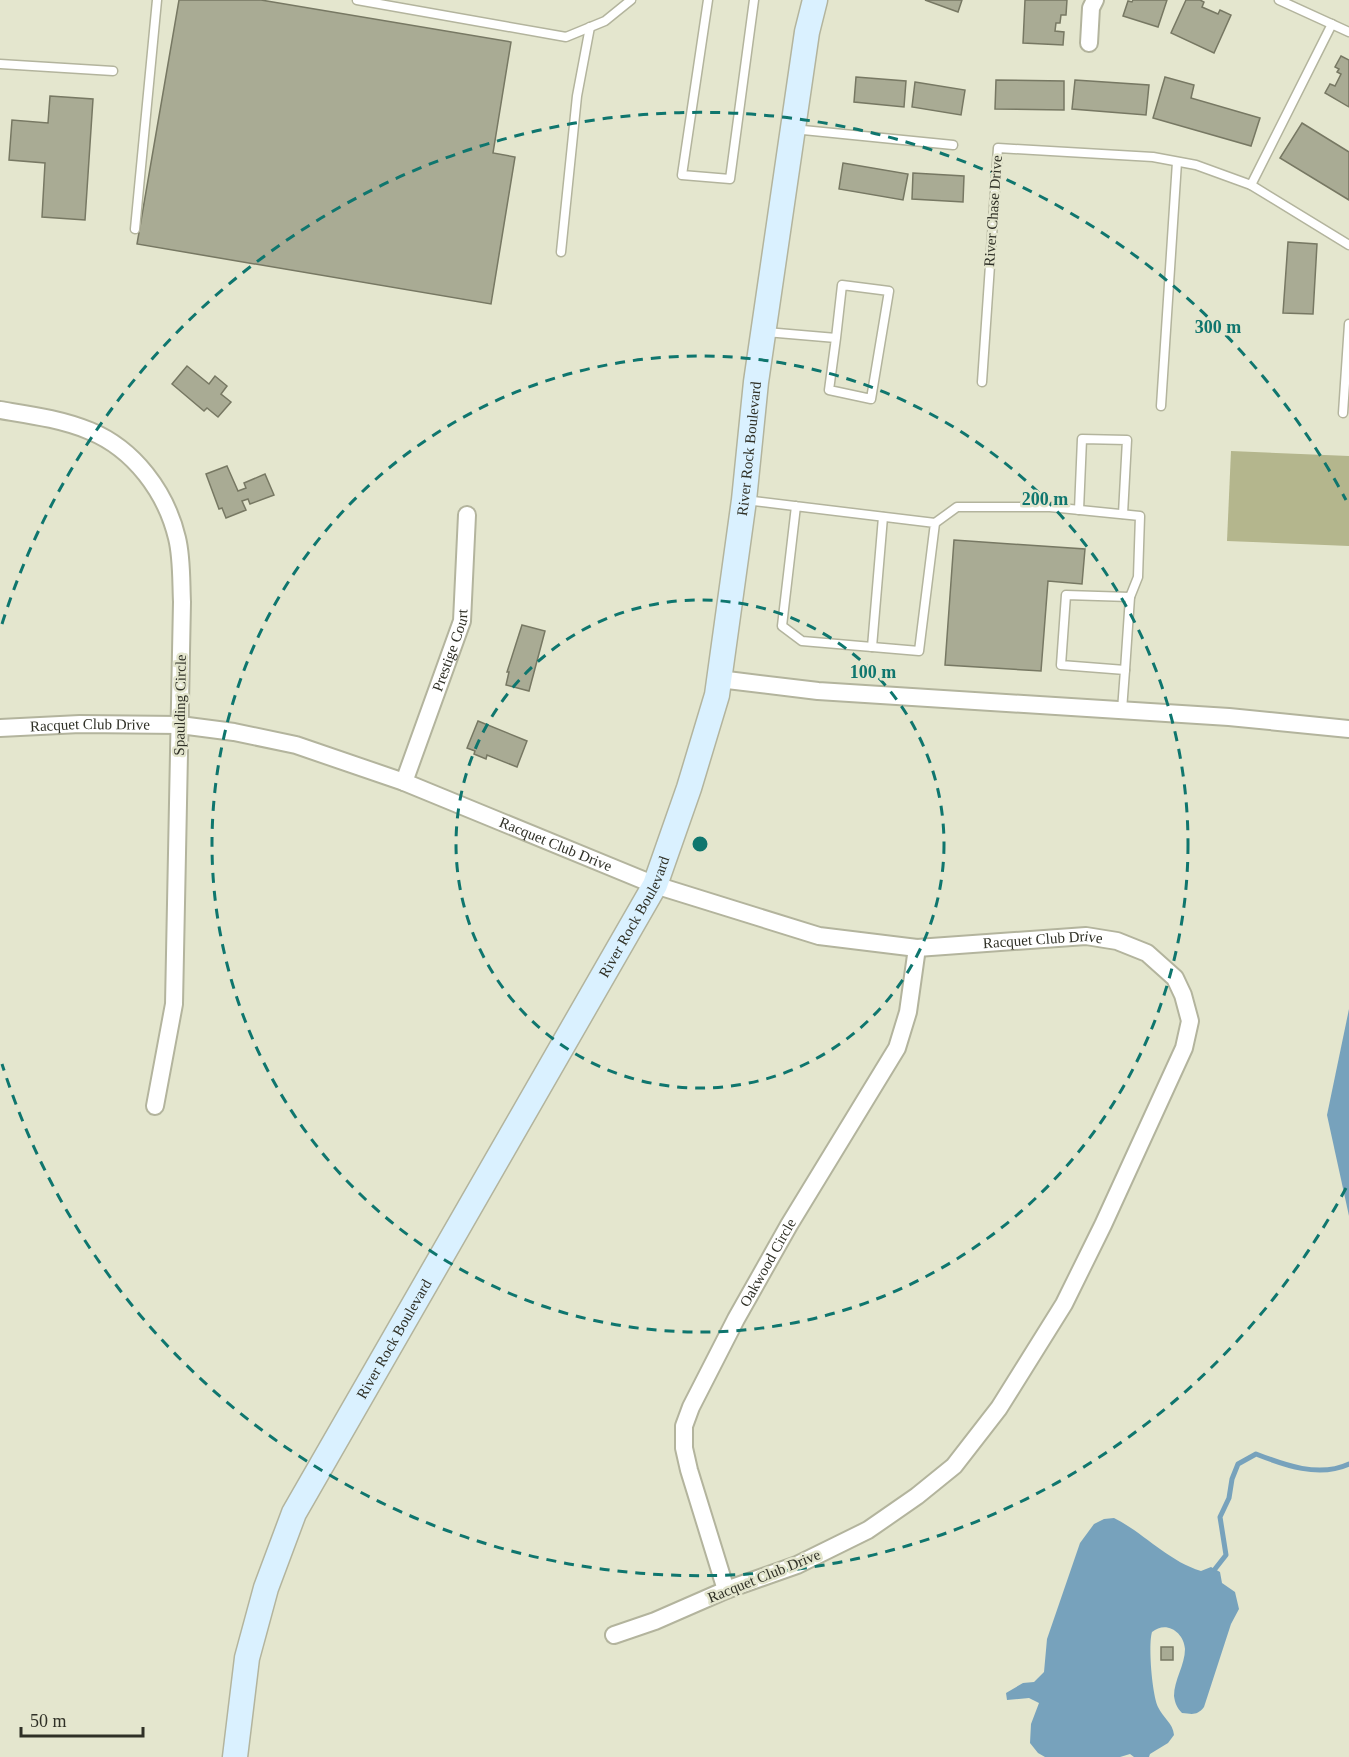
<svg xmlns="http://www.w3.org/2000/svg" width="1349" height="1757" font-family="Georgia,serif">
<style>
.green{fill:#b4b68d}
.water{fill:#77a2bc}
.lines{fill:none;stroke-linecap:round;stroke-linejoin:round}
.stream{stroke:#77a2bc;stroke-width:5}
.building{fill:#a9ab94;stroke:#777863;stroke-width:1.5}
.lane-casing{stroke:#b3b49d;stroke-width:11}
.street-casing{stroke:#b3b49d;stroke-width:20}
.secondary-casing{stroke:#b3b49d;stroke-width:27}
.lane{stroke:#fff;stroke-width:8}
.street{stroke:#fff;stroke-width:16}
.secondary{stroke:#daf1ff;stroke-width:24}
.ring{fill:none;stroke:#0f766e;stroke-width:3;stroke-dasharray:10 8}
.labels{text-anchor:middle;stroke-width:5;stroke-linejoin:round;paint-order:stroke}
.street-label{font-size:15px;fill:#2f3026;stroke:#e4e6ce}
.centre{fill:#0f766e;stroke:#e4e6ce;stroke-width:3}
.ring-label{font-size:18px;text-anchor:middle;font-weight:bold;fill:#0f766e;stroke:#e4e6ce;stroke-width:5;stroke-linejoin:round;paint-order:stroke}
</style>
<rect width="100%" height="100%" fill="#e4e6ce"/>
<polygon class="green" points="1231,451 1349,456 1349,546 1227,541"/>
<g class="water">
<polygon points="1349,1009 1349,1216 1327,1115"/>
<path d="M1114,1518C1144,1533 1168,1561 1201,1571L1211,1567L1220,1572L1222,1583L1235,1592L1239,1609L1231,1624L1204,1707C1197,1716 1192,1714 1182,1713C1177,1708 1175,1703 1174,1696C1174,1680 1185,1665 1185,1649C1184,1632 1166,1620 1152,1632C1148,1645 1152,1694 1158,1707C1163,1718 1173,1723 1174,1735L1168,1743L1150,1754L1149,1757H1134L1130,1754L1120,1757H1045L1038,1753L1030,1743L1031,1724L1039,1703L1029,1698L1007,1700L1006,1693L1023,1683L1034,1682L1044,1672L1047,1639L1080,1543L1094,1524L1104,1519Z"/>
</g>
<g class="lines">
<path class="stream" d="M1215,1569L1226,1555L1220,1517L1229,1498L1232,1479L1238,1464L1256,1454C1284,1465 1319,1478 1349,1464"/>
</g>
<g class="building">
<polygon points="179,0 261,0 511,42 493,153 515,157 491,304 137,244"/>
<polygon points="925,0 962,0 958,12"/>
<polygon points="1025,0 1067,0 1066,15 1061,15 1060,23 1056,23 1055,31 1064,32 1063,45 1023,43"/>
<polygon points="1133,0 1167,0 1158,27 1123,16 1128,1 1132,2"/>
<polygon points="1186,0 1200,0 1204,2 1202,7 1218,14 1220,10 1231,15 1214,53 1171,33"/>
<polygon points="1341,56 1349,60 1349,107 1325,93 1330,84 1335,86 1341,74 1337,72 1339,69 1335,67"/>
<polygon points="856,77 906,81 904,107 854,102"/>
<polygon points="1165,77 1194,85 1191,98 1260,118 1251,146 1153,118"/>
<polygon points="996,80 1064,81 1064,110 995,109"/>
<polygon points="1075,80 1149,85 1146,115 1072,109"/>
<polygon points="915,82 965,90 961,115 912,107"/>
<polygon points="50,96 93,99 85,220 42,217 45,163 9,160 12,120 48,123"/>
<polygon points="1302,123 1349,152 1349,200 1280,158"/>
<polygon points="843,163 908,174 903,200 839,189"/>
<polygon points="913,173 964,176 963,202 912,199"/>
<polygon points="1288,242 1317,244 1313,314 1283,313"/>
<polygon points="187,366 209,384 215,376 227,386 221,394 231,402 218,417 207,408 204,411 172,384"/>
<polygon points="227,466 238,491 246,488 244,483 265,474 274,495 250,504 248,499 242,501 246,510 226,518 222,508 219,509 206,474"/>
<polygon points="954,540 1085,549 1082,584 1048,581 1041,671 945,665"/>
<polygon points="522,625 545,631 529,691 506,685 509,672 507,672"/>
<polygon points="478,721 527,741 517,767 487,755 486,759 474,754 475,751 467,748"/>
<rect x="1161" y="1647" width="12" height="13"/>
</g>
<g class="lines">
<defs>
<g id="lane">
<polyline points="357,0 566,37 605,21 631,0"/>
<polyline points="708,0 682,175 730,179 754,0"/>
<polyline points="1279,0 1349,32"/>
<polyline points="1332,24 1251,185 1349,245"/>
<polyline points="0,64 113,71"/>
<polyline points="793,129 953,145"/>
<polyline points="135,229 157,0"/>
<polyline points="561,252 577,96 590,27"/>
<polyline points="766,332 836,338 842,285 889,291 871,399 829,390 836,338"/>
<polyline points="982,382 998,148 1153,157 1196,165 1251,185"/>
<polyline points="1161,406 1177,162"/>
<polyline points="1343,413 1349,324"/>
<polyline points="745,500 935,523 919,651 802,641 782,626 796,506"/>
<polyline points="1079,510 1082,439 1127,440 1123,514"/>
<polyline points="935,523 957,507 1050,507 1140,516 1138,577 1130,597 1066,595 1061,665 1125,670 1122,710"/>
<polyline points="872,647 883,517"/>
<polyline points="1125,670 1130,597"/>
</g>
<g id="street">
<polyline points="1089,43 1091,8 1095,0"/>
<path d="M0,410C30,415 61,419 90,431C134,449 166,492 177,538C182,558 181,581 182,602L174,1004L155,1106"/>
<polyline points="719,679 818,691 1229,717 1349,729"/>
<path id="s1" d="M0,728L80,724L180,725L234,732L296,745L404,782L655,885L819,936L917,948L1086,936L1117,941L1147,953L1175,978L1183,995L1190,1021L1184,1048L1103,1225L1064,1304L999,1408L954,1466L917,1496L868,1530L797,1565L726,1590L655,1621L614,1635"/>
<path id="s2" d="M404,782L462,621L467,515"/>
<path id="s3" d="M726,1590L689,1470L684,1448V1426L691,1407L736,1319L789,1225L897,1048L908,1012L917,948"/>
</g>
<g id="secondary">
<path id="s4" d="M235,1757L247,1658L266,1588L294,1513L655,885L689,788L717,695L744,500L756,382L807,32L815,0"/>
</g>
</defs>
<use href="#lane" class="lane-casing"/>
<use href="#street" class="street-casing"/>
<use href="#secondary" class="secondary-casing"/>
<use href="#lane" class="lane"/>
<use href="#street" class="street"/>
<use href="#secondary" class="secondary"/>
</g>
<g class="ring">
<circle cx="700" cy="844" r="244"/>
<circle cx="700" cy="844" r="488"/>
<path d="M1346 1188A732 732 0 0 1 2 1064M2 624A732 732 0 0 1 1346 500"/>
</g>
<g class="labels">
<g class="street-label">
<text transform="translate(993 211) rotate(-86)" y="5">River Chase Drive</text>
<text dy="5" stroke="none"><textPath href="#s4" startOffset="1425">River Rock Boulevard</textPath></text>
<text dy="5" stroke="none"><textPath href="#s2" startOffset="140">Prestige Court</textPath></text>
<text transform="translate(180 705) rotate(-89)" y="5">Spaulding Circle</text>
<text dy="5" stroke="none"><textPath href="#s1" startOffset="90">Racquet Club Drive</textPath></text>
<text dy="5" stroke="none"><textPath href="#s1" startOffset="576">Racquet Club Drive</textPath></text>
<text dy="5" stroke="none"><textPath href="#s4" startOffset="939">River Rock Boulevard</textPath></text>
<text dy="5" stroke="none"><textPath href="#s1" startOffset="1080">Racquet Club Drive</textPath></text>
<text dy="5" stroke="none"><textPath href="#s3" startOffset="354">Oakwood Circle</textPath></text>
<text dy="5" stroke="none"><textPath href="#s4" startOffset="453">River Rock Boulevard</textPath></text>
<text transform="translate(764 1576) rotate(-22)" y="5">Racquet Club Drive</text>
</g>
</g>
<circle cx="700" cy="844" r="9" class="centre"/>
<g class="ring-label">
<text x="1218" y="333">300 m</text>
<text x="1045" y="505">200 m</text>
<text x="873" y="678">100 m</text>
</g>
<path d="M21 1727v9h122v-9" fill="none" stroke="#2f3026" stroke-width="3"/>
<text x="30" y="1727" font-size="18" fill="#2f3026" stroke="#e4e6ce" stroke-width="4.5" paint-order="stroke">50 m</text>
</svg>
